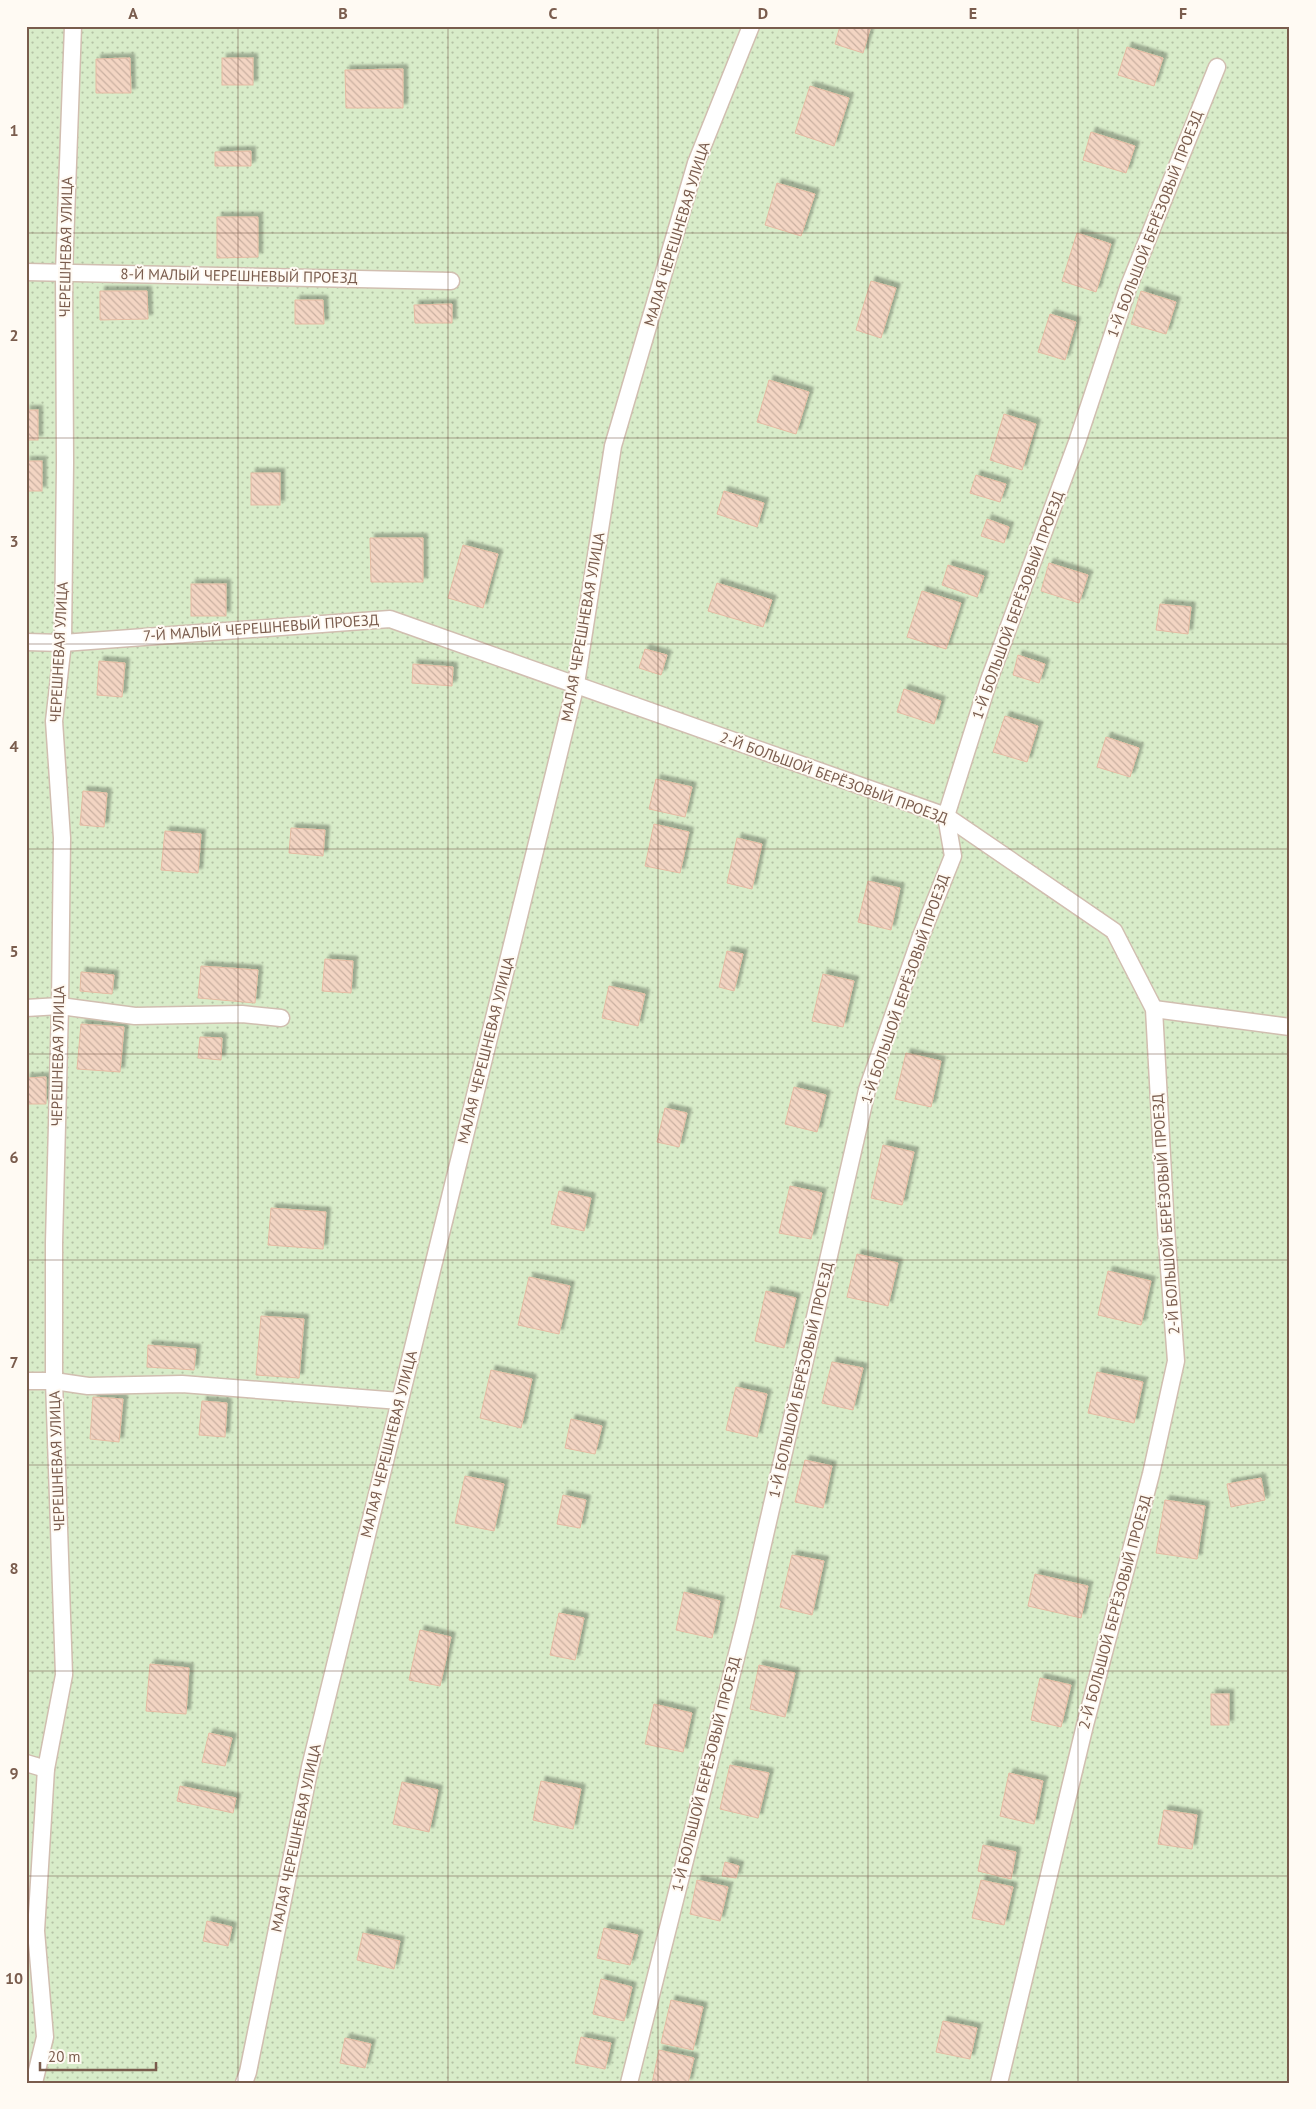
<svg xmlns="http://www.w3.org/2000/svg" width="1316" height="2109" font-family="'PT Sans',sans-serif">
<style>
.garden{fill:url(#garden-dots)}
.building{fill:url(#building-back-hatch);stroke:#e6bba3;filter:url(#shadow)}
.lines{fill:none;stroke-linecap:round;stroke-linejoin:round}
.service-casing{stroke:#d1beb0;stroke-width:19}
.service{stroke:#fff;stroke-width:16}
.grid{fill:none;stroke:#7a5c4d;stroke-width:1;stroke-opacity:0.55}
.labels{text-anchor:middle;stroke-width:4;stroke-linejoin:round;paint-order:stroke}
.street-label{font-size:15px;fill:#7a5c4d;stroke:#fffaf3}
.neatline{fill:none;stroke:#7a5c4d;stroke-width:2}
.grid-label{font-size:16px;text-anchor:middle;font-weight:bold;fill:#7a5c4d}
</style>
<defs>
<pattern id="garden-dots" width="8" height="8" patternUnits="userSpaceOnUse" patternTransform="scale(1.25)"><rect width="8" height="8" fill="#d8ecc9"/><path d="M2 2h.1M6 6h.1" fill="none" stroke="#b4c2a5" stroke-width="1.8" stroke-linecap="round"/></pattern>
<pattern id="building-back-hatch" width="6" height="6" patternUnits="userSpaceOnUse" patternTransform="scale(1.25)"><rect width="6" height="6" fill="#f3d5c3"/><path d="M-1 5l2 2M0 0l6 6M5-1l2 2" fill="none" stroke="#cab0a1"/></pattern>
<filter id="shadow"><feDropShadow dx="4.5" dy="-4.5" stdDeviation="1" flood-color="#0004"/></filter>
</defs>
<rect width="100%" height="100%" fill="#fdf6ec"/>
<rect class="garden" x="26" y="26" width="1264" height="2057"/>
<g class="building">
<polygon points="840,26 871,26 863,53 835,44"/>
<polygon points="1127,47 1163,58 1154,86 1118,75"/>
<polygon points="130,58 131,93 96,93 96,59"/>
<rect x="222" y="58" width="31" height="27"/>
<polygon points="403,69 403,108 346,108 345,70"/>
<polygon points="810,86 849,98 834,146 795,133"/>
<polygon points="1091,132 1135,146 1126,173 1083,160"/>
<polygon points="251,151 251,166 215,166 215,152"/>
<polygon points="777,183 815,194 801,236 765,225"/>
<polygon points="217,217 258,217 258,257 217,258"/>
<polygon points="1077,233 1111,244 1096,292 1062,281"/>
<polygon points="871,281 896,288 881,338 856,330"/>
<polygon points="100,291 147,291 148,319 100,320"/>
<polygon points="1141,291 1176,302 1166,334 1131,324"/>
<polygon points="295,300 323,300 324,324 295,324"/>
<polygon points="452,304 452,323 415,323 414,305"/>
<polygon points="1050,314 1076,322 1065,360 1038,352"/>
<polygon points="769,380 809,392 796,434 757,422"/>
<rect x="26" y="410" width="12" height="30"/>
<polygon points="1004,414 1036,424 1022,470 990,460"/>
<rect x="26" y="461" width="16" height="30"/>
<rect x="251" y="473" width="29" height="32"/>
<polygon points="976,475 1006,484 1000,502 970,493"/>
<polygon points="724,491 764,503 757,527 717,514"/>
<polygon points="987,519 1009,527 1004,543 981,536"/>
<polygon points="370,538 423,538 423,582 371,582"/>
<polygon points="463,545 498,554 483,608 448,598"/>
<polygon points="1049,563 1088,575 1079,603 1041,591"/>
<polygon points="948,565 984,576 977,597 942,585"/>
<polygon points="717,583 772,600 763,627 708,611"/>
<rect x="191" y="584" width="35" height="32"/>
<polygon points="922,591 961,603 946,649 907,637"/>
<polygon points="1160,604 1191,607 1188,634 1156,630"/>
<polygon points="645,649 667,655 661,675 639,668"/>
<polygon points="1018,655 1045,664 1039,683 1013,675"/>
<polygon points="99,661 125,663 122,697 97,695"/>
<polygon points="413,664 453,667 452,686 412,683"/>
<polygon points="904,689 941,701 934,724 897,712"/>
<polygon points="1005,716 1038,726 1027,762 993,752"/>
<polygon points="1106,737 1139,748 1130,777 1097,767"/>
<polygon points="656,779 692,787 685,817 649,809"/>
<polygon points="83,791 107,793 104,827 80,825"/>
<polygon points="654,824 689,832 680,873 645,866"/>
<polygon points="291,828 325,830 323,856 289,853"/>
<polygon points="165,831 201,834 198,873 161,870"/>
<polygon points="737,838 762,844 752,889 727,883"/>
<polygon points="868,881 900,888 891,930 858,922"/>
<polygon points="727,951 743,954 734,991 719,987"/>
<polygon points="325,959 353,961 351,993 322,991"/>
<polygon points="201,966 258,970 255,1003 198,998"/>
<polygon points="81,972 114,975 112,994 80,991"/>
<polygon points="823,974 854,981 843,1027 812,1021"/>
<polygon points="609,986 645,994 638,1026 602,1018"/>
<polygon points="81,1024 124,1027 120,1072 77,1069"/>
<polygon points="200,1037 222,1038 221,1060 198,1058"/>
<polygon points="906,1053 941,1061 931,1107 895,1099"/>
<polygon points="46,1077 46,1104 26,1104 26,1078"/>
<polygon points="794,1087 826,1095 817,1132 785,1124"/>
<polygon points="665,1108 687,1113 679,1147 657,1142"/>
<polygon points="883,1145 914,1152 902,1205 871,1198"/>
<polygon points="790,1186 822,1193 811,1239 779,1233"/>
<polygon points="559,1191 591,1198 584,1231 551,1224"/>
<polygon points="271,1208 326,1212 323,1249 268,1245"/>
<polygon points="857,1254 898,1263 888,1306 847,1297"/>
<polygon points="1108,1271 1151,1281 1141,1325 1098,1315"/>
<polygon points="529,1277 570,1286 559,1334 518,1325"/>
<polygon points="766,1291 796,1298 784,1348 755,1341"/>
<polygon points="261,1316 304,1319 299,1378 256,1375"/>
<polygon points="148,1345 196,1349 194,1370 147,1367"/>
<polygon points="832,1362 863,1368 853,1410 822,1403"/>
<polygon points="491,1370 532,1379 521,1428 480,1418"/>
<polygon points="1097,1372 1143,1382 1134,1423 1088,1413"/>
<polygon points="736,1387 767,1394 757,1437 726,1430"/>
<polygon points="93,1397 123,1399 119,1442 90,1439"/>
<polygon points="202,1401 227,1403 225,1437 199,1435"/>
<polygon points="571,1419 602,1426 595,1454 565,1448"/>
<polygon points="805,1460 832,1466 823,1508 795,1502"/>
<polygon points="465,1476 504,1484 494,1531 455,1523"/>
<polygon points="1261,1478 1265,1500 1231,1507 1227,1484"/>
<polygon points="563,1495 586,1500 580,1528 557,1524"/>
<polygon points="1165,1500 1205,1506 1197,1559 1156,1553"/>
<polygon points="792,1555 824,1561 812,1615 780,1607"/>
<polygon points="1035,1574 1088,1586 1081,1618 1028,1606"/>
<polygon points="684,1592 720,1601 712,1638 676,1630"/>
<polygon points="559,1613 584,1618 575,1660 550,1655"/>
<polygon points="420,1630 451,1637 440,1686 409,1680"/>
<polygon points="150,1664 189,1668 186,1714 146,1711"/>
<polygon points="759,1665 795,1673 785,1717 750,1709"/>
<polygon points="1040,1678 1071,1685 1061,1727 1031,1720"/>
<rect x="1211" y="1694" width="18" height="31"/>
<polygon points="654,1704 692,1713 683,1752 645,1744"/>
<polygon points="209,1733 232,1738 225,1766 202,1762"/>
<polygon points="730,1765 769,1773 758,1818 720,1809"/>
<polygon points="1009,1773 1043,1781 1034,1824 1000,1816"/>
<polygon points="541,1781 581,1789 573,1829 533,1820"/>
<polygon points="402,1782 438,1790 429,1832 393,1824"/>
<polygon points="180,1786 236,1798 233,1813 177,1801"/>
<polygon points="1164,1810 1197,1815 1192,1849 1158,1844"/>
<polygon points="983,1845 1016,1852 1011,1879 978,1871"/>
<polygon points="725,1862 739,1866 736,1878 722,1876"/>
<polygon points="697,1880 728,1887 720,1921 690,1914"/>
<polygon points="981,1880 1013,1887 1004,1925 972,1918"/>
<polygon points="207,1921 232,1927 228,1946 203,1941"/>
<polygon points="604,1928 638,1935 630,1965 597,1958"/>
<polygon points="363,1933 400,1941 394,1969 357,1960"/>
<polygon points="601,1979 632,1987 624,2021 593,2014"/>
<polygon points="671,2000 703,2007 693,2050 661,2043"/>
<polygon points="943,2021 977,2028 970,2059 936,2052"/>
<polygon points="581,2037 611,2043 605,2069 575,2063"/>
<polygon points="345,2038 371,2044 365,2068 340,2063"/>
<polygon points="659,2050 694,2058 688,2083 652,2083"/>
</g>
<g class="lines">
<defs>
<g id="service">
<polyline points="26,272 451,281"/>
<polyline points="26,642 63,643 390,619 946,816 1114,931 1154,1009 1166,1229 1176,1361 1151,1474 1085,1725 999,2083"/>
<polyline points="26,1008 60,1006 135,1016 242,1014 281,1018"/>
<polyline points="1154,1009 1290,1027"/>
<polyline points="26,1381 54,1381 88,1386 182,1384 400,1401"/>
<polyline points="26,1763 46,1769"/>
<polyline points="34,2083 45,2037 36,1931 46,1769 64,1675 54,1381 54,1243 60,1006 62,838 54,721 63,643 65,463 64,273 73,26"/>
<polyline points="244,2083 248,2072 310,1767 576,684 613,446 696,163 751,26"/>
<polyline points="629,2083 746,1618 867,1090 921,936 953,856 946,816 989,680 1077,442 1128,288 1217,67"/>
</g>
</defs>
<use href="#service" class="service-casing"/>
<use href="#service" class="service"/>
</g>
<path class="grid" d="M238,26V2083M448,26V2083M658,26V2083M868,26V2083M1078,26V2083M26,233H1290M26,438H1290M26,644H1290M26,849H1290M26,1054H1290M26,1260H1290M26,1465H1290M26,1671H1290M26,1876H1290"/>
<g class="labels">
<g class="street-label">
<text transform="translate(1155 224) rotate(-69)" y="5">1-Й БОЛЬШОЙ БЕРЁЗОВЫЙ ПРОЕЗД</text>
<text transform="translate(677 234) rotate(-73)" y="5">МАЛАЯ ЧЕРЕШНЕВАЯ УЛИЦА</text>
<text transform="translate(66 247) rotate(-89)" y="5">ЧЕРЕШНЕВАЯ УЛИЦА</text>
<text transform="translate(239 276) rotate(1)" y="5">8-Й МАЛЫЙ ЧЕРЕШНЕВЫЙ ПРОЕЗД</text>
<text transform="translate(1018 605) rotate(-70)" y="5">1-Й БОЛЬШОЙ БЕРЁЗОВЫЙ ПРОЕЗД</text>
<text transform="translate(583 627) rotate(-80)" y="5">МАЛАЯ ЧЕРЕШНЕВАЯ УЛИЦА</text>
<text transform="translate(261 628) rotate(-4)" y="5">7-Й МАЛЫЙ ЧЕРЕШНЕВЫЙ ПРОЕЗД</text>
<text transform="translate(59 652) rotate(-87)" y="5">ЧЕРЕШНЕВАЯ УЛИЦА</text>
<text transform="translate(834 778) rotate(20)" y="5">2-Й БОЛЬШОЙ БЕРЁЗОВЫЙ ПРОЕЗД</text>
<text transform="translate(905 989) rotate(-71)" y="5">1-Й БОЛЬШОЙ БЕРЁЗОВЫЙ ПРОЕЗД</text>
<text transform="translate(486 1050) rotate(-76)" y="5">МАЛАЯ ЧЕРЕШНЕВАЯ УЛИЦА</text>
<text transform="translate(58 1056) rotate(-89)" y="5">ЧЕРЕШНЕВАЯ УЛИЦА</text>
<text transform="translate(1166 1214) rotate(-94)" y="5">2-Й БОЛЬШОЙ БЕРЁЗОВЫЙ ПРОЕЗД</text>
<text transform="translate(801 1380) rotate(-77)" y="5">1-Й БОЛЬШОЙ БЕРЁЗОВЫЙ ПРОЕЗД</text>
<text transform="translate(389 1444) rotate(-76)" y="5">МАЛАЯ ЧЕРЕШНЕВАЯ УЛИЦА</text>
<text transform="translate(57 1461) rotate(-92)" y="5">ЧЕРЕШНЕВАЯ УЛИЦА</text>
<text transform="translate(1115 1612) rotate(-75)" y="5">2-Й БОЛЬШОЙ БЕРЁЗОВЫЙ ПРОЕЗД</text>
<text transform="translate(706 1774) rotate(-76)" y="5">1-Й БОЛЬШОЙ БЕРЁЗОВЫЙ ПРОЕЗД</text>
<text transform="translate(296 1838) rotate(-78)" y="5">МАЛАЯ ЧЕРЕШНЕВАЯ УЛИЦА</text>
</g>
</g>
<rect width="1316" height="2109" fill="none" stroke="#fffaf3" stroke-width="55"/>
<path d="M40 2062v8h116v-8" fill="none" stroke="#7a5c4d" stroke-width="2.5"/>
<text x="48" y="2062" font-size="15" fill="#7a5c4d" stroke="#fffaf3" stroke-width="4" paint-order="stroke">20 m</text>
<rect x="28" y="28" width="1260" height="2054" class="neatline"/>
<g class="grid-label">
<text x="133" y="19">A</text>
<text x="343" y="19">B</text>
<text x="553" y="19">C</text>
<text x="763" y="19">D</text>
<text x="973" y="19">E</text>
<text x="1183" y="19">F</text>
<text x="14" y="136">1</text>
<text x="14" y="341">2</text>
<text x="14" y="547">3</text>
<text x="14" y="752">4</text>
<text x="14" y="957">5</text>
<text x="14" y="1163">6</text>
<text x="14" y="1368">7</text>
<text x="14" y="1574">8</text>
<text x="14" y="1779">9</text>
<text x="14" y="1984">10</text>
</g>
</svg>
